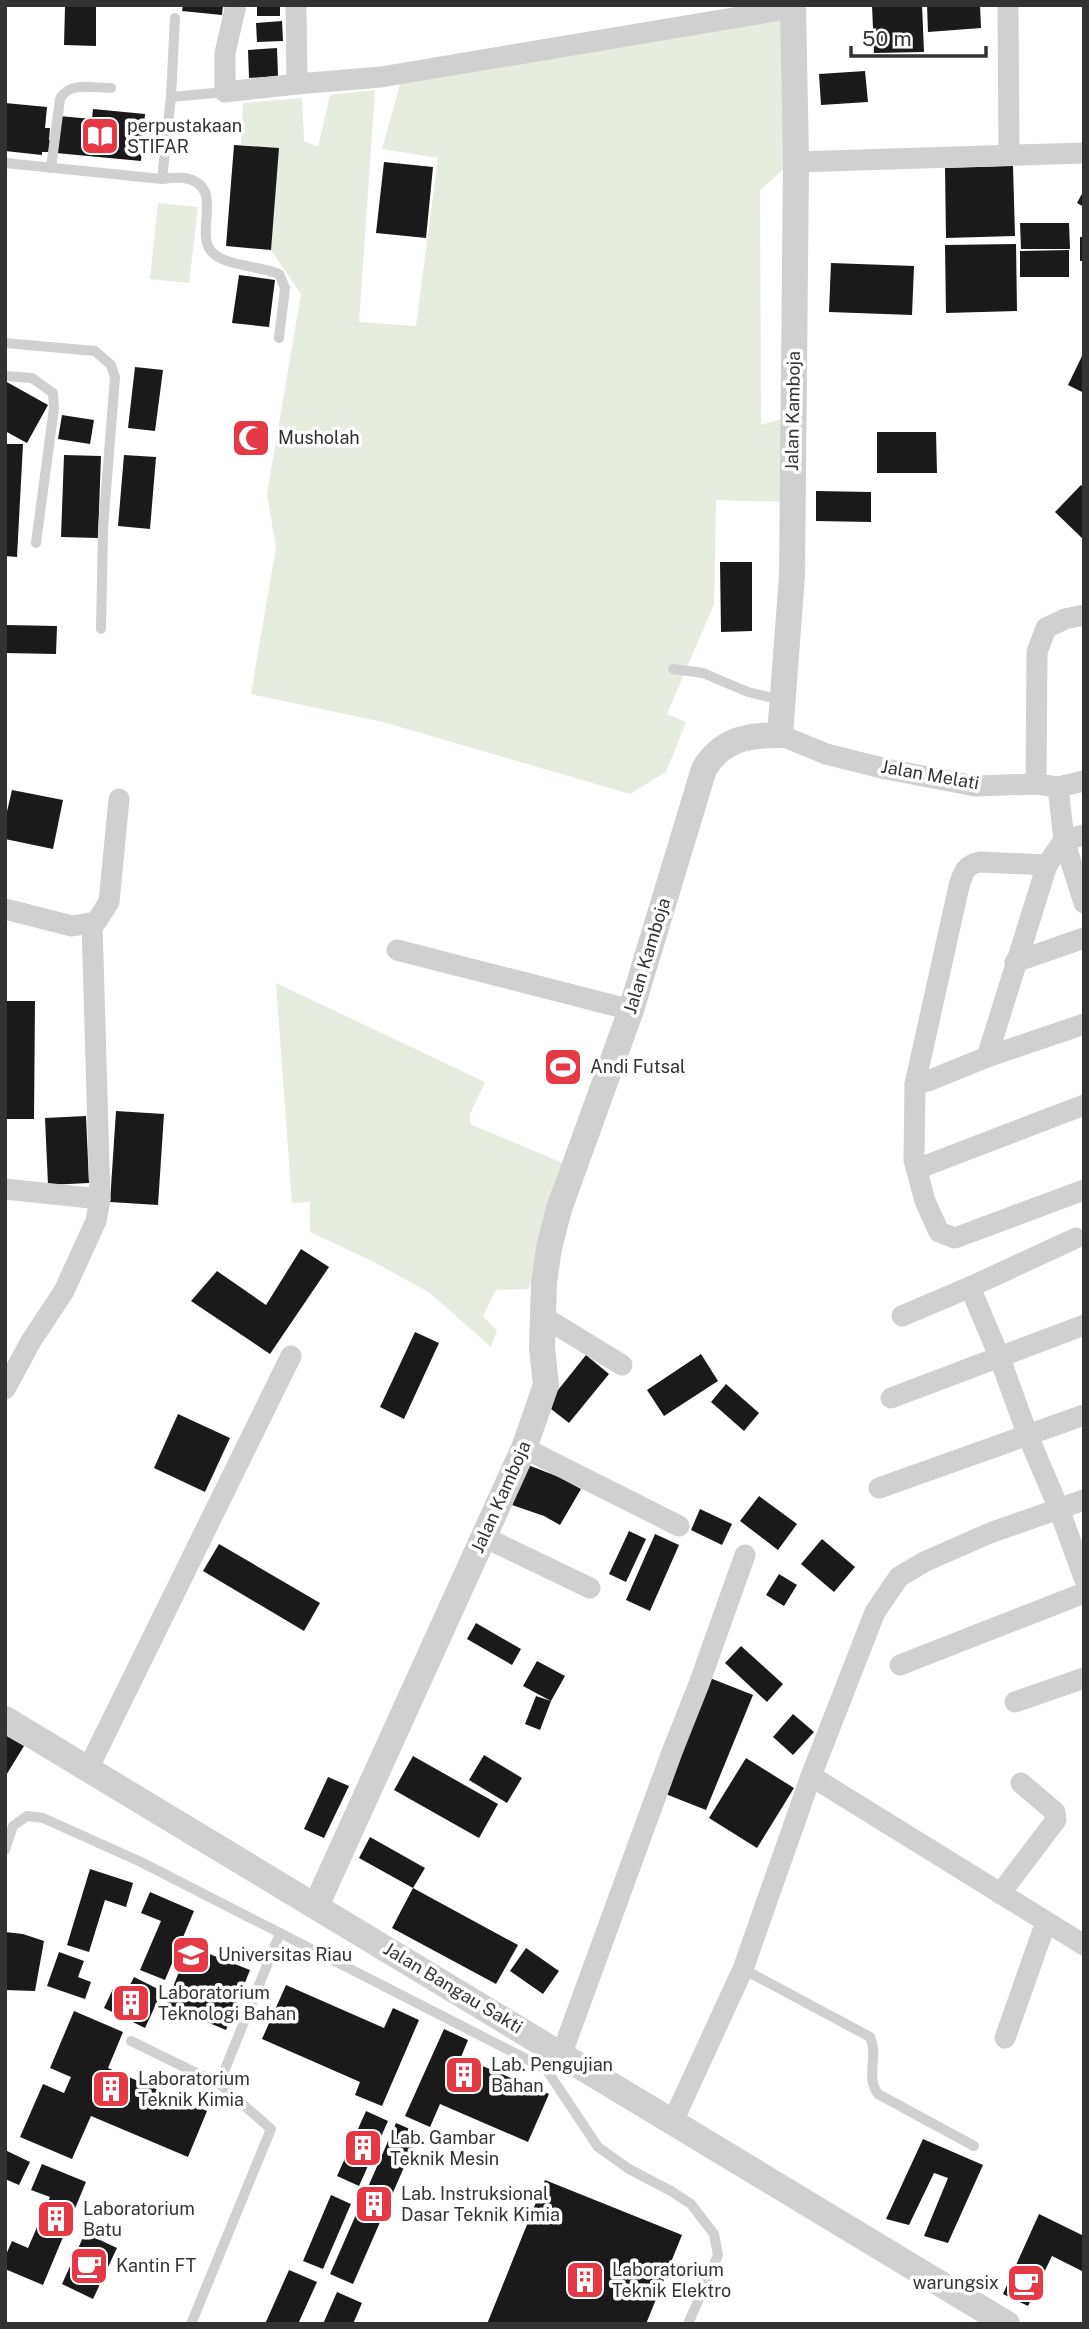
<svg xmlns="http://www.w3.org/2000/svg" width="1089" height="2329" font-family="'Public Sans',sans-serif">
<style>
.green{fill:#e6ecdf}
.building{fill:#1a1a1a}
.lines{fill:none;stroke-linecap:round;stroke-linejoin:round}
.service{stroke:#d0d0d0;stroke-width:10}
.minor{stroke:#d0d0d0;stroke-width:21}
.tertiary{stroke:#d0d0d0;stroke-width:26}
.labels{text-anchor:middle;stroke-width:7;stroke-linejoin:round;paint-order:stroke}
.poi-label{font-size:18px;fill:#333;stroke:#fff;text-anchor:start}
.street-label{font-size:18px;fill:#333;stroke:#fff}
</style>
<rect width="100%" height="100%" fill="#fff"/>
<g class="green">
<polygon points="784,19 785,168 760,190 761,425 788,417 785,502 716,500 714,604 667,714 686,722 666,772 630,794 383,722 251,694 276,547 267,494 301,294 271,250 278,148 241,145 243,103 302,98 304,141 318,147 330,95 375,90 359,322 416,326 438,158 382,149 400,84"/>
<polygon points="158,203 198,207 189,283 150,279"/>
<polygon points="276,983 485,1082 470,1114 470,1124 565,1164 529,1289 496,1290 483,1316 497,1330 491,1347 430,1293 376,1263 310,1232 310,1202 292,1203"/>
</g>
<g class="building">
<polygon points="183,5 223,5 222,15 182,11"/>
<rect x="257" y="5" width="23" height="11"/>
<polygon points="872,5 922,5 924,52 874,53"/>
<polygon points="927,5 980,5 981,28 928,32"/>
<polygon points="65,7 96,7 96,46 64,45"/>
<polygon points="282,21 283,41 257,42 256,23"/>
<polygon points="277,48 278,76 249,78 248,50"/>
<polygon points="865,71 868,102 821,105 819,74"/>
<polygon points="5,103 47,107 45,128 50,128 49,140 54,141 52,152 42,152 42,155 5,151"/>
<polygon points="93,109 145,114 141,161 56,153 59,116 92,119"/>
<polygon points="234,145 279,148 271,250 226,246"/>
<polygon points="384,162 433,167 426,238 376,233"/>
<polygon points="1013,166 1015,236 946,238 945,168"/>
<polygon points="1084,190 1084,207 1077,203"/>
<polygon points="1020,223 1069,223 1070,249 1021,249"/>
<rect x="1080" y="237" width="4" height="24"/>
<polygon points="1016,244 1017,311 946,313 945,245"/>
<polygon points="1069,250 1069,277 1020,277 1020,251"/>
<polygon points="831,263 914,266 912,315 829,312"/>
<polygon points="239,275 275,280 269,327 232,323"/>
<polygon points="1084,352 1084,393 1068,385"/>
<polygon points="135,367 163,370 155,431 128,428"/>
<polygon points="5,381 48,405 27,443 5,431"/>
<polygon points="62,415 94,420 90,444 58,439"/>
<polygon points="877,432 936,432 937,473 877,473"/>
<polygon points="5,444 23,444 17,557 5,556"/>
<polygon points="64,455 101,456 98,538 61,537"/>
<polygon points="124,455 156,457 150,529 118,526"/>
<polygon points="1081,485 1084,488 1084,540 1055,512"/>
<polygon points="816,491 871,492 871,522 816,521"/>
<polygon points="720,562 752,562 752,631 721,632"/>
<polygon points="5,625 57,626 56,654 5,653"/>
<polygon points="12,790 63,800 53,849 5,839 5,820"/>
<polygon points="5,1001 35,1001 34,1119 5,1119"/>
<polygon points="116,1111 164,1114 158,1205 110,1202"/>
<polygon points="86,1116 89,1183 48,1185 45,1118"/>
<polygon points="301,1249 329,1267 270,1354 191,1301 217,1271 266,1305"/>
<polygon points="415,1332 439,1343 404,1419 380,1407"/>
<polygon points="701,1354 718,1381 664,1416 647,1390"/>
<polygon points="586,1355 609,1374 569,1423 546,1405"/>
<polygon points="726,1384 759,1413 744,1431 711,1402"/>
<polygon points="178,1414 230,1438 205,1492 154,1468"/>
<polygon points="528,1465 559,1477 581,1489 560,1525 544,1516 512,1505"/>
<polygon points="759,1496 797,1524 778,1550 740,1521"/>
<polygon points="700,1509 732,1524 722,1545 691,1530"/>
<polygon points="629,1531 646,1539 626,1582 609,1574"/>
<polygon points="655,1534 679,1545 650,1611 626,1600"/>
<polygon points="822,1539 855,1567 834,1592 801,1564"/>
<polygon points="219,1544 320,1603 304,1631 203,1571"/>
<polygon points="779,1574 797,1585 784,1606 766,1595"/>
<polygon points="476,1623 521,1649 512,1665 467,1639"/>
<polygon points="741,1646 783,1684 767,1702 725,1663"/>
<polygon points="537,1661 565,1676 551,1701 540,1730 525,1724 536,1696 551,1701 523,1686"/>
<polygon points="710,1678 753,1695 706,1810 663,1793"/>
<polygon points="793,1714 814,1732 793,1755 773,1737"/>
<polygon points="5,1735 24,1746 5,1777"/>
<polygon points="484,1755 522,1778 507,1803 469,1780"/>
<polygon points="413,1756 498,1804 479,1838 394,1790"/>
<polygon points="746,1758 794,1788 757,1848 709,1818"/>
<polygon points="328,1777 349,1786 324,1838 304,1829"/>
<polygon points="370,1837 425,1868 413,1888 518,1945 496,1984 392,1928 413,1888 359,1858"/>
<polygon points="90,1869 133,1883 126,1907 105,1900 89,1952 67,1945"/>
<polygon points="150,1892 194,1911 165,1980 140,1970 161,1921 141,1913"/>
<polygon points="5,1932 23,1934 44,1941 35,1991 5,1990"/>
<polygon points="189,1946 250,1970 226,2030 166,2005"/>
<polygon points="526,1948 559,1971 543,1994 510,1971"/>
<polygon points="59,1952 84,1961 78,1977 91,1982 85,1999 47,1986"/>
<polygon points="134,1977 162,1991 145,2028 104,2008 113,1989 125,1995"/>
<polygon points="286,1985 384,2028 393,2008 419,2020 382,2106 355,2095 360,2082 262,2039"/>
<polygon points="74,2011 123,2032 108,2068 207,2111 188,2157 91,2116 72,2159 20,2137 43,2084 64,2093 71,2077 50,2068"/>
<polygon points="444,2029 468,2040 461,2057 549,2094 528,2142 440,2104 430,2127 405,2116"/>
<polygon points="366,2111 388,2121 359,2186 337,2176"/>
<polygon points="396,2123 419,2133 353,2284 330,2274"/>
<polygon points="923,2139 983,2165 948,2243 924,2236 948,2178 934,2173 909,2225 886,2219"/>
<polygon points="5,2150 30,2162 19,2185 5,2179"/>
<polygon points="42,2164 86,2182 43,2285 5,2269 5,2257 12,2241 28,2248 50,2197 31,2190"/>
<polygon points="545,2180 682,2235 646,2324 487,2324"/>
<polygon points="331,2195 351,2204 323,2269 303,2261"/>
<polygon points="1039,2214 1084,2236 1084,2272 1052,2256 1028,2306 1003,2294"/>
<polygon points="85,2233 117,2248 93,2299 62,2284"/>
<polygon points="289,2270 317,2282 298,2324 265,2324"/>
<polygon points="337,2292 362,2303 353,2324 323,2324"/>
</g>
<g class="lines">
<g class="service">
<polyline points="171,97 225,92"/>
<path d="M5,163L162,179C169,178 177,177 184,178C227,185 193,232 212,252C224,266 261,266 279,274L285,288L279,338"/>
<path d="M51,168L60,99C69,81 94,88 111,88"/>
<polyline points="162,179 171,97 175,18"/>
<polyline points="5,343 95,351 111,365 115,377 103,529 101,629"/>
<polyline points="5,376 32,378 53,393 54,408 36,543"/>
<polyline points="673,669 703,673 748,692 781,700"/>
<polyline points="5,1850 13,1826 27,1816 43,1818 141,1862 546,2069 598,2147 629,2169 671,2191 691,2204 714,2234 718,2255 688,2324"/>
<path d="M743,1969L870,2037C879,2056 865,2077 878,2094L974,2146"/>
<polyline points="131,2041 221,2085"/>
<polyline points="191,2324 271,2129 221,2085 221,2079 280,1933"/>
</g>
<g class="minor">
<polyline points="236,5 225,53 225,92 297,84"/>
<polyline points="296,5 297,84 381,77 793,8"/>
<polyline points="1008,5 1009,155"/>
<polyline points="796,162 1084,153"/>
<polyline points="780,735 826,754 886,769 975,786 1036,784 1058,787 1084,781"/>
<polyline points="1036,784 1037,652 1046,628 1065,619 1084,615"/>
<polyline points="1058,787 1064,840 1084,835"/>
<path d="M1047,865L980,862C965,865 963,873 959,886L915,1084L914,1160L925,1201L939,1232L955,1238L1084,1190"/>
<polyline points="5,909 72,926 96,922 109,902 119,799"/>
<polyline points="397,950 631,1010"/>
<polyline points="1015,962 1084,938"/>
<polyline points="987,1057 1084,1024"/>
<polyline points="915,1084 928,1081 987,1057 1047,865 1064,840 1084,903"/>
<polyline points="917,1169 1084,1105"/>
<polyline points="5,1189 100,1199"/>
<polyline points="970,1287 1076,1238"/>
<polyline points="542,1316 622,1365"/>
<polyline points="902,1316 970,1287 999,1356 1028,1436 1059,1509 1084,1578"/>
<polyline points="5,1389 31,1341 64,1291 96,1221 100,1199 92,923"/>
<polyline points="891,1398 1084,1325"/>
<polyline points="524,1448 679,1526"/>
<polyline points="879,1488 1084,1415"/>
<polyline points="484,1537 590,1588"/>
<polyline points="900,1665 1084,1593"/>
<polyline points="1015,1702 1084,1678"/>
<polyline points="88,1769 291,1356"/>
<polyline points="811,1776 1084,1945"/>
<polyline points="1000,1894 1056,1820 1055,1812 1021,1783"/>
<polyline points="1005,2038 1046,1922"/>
<polyline points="562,2053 672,1752 699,1684 745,1555"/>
<polyline points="673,2121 743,1969 811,1776 875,1612 899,1577 924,1562 990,1533 1084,1500"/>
</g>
<g class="tertiary">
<polyline points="5,1719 1007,2324"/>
<path d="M316,1906L524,1448L546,1385L542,1348L544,1283L549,1248L559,1209L631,1010L704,769C722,739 748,735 780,735L792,576L796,162L793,5"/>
</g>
</g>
<defs>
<symbol id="library-square" viewBox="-11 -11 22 22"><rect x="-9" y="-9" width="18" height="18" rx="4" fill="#e63946" stroke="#fff"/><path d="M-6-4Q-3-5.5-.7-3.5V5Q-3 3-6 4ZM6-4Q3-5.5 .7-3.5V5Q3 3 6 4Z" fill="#fff"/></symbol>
<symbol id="mosque-square" viewBox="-11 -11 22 22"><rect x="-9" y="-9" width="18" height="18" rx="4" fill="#e63946" stroke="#fff"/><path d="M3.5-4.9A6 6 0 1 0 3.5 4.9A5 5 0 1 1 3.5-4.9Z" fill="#fff"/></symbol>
<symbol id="stadium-square" viewBox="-11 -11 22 22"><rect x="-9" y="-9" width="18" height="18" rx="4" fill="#e63946" stroke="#fff"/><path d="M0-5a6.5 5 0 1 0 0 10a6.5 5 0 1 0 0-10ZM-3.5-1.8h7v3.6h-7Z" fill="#fff"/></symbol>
<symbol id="university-square" viewBox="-11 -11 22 22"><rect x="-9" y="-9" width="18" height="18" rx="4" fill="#e63946" stroke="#fff"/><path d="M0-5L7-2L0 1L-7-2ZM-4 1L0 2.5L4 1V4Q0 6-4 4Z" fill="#fff"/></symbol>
<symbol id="building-square" viewBox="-11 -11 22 22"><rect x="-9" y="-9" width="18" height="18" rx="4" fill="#e63946" stroke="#fff"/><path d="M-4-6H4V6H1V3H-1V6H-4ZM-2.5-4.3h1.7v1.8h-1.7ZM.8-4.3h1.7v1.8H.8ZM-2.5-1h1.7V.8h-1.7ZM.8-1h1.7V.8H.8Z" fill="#fff"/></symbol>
<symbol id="cafe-square" viewBox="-11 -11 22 22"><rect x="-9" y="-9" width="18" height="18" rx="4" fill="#e63946" stroke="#fff"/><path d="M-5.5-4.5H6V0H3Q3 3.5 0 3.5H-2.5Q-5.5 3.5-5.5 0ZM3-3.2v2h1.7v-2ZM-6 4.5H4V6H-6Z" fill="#fff"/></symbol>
</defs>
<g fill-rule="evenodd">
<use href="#library-square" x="78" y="114" width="44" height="44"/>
<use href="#mosque-square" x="229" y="416" width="44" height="44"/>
<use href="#stadium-square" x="541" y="1045" width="44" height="44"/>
<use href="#university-square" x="169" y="1933" width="44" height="44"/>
<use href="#building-square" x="109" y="1981" width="44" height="44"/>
<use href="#building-square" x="442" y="2053" width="44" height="44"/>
<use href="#building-square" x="89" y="2067" width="44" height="44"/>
<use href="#building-square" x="341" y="2126" width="44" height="44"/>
<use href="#building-square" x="352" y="2182" width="44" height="44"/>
<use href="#building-square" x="34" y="2197" width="44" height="44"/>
<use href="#cafe-square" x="67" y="2244" width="44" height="44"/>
<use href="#building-square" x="563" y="2258" width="44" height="44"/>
<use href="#cafe-square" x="1004" y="2261" width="44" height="44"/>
</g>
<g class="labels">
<g class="poi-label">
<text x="127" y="132">perpustakaan<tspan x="127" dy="21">STIFAR</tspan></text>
<text x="278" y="444">Musholah</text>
<text x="590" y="1073">Andi Futsal</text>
<text x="218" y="1961">Universitas Riau</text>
<text x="158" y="1999">Laboratorium<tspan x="158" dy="21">Teknologi Bahan</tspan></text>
<text x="491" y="2071">Lab. Pengujian<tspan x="491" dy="21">Bahan</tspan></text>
<text x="138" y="2085">Laboratorium<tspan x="138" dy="21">Teknik Kimia</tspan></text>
<text x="390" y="2144">Lab. Gambar<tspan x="390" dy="21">Teknik Mesin</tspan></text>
<text x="401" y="2200">Lab. Instruksional<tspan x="401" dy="21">Dasar Teknik Kimia</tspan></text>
<text x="83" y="2215">Laboratorium<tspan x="83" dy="21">Batu</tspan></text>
<text x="116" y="2272">Kantin FT</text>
<text x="612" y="2276">Laboratorium<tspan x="612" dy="21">Teknik Elektro</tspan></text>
<text x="999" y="2289" text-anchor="end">warungsix</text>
</g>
<g class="street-label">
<text transform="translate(793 411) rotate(-89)" y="6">Jalan Kamboja</text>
<text transform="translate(930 775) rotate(10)" y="6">Jalan Melati</text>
<text transform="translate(647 956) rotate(-73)" y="6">Jalan Kamboja</text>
<text transform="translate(501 1497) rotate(-66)" y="6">Jalan Kamboja</text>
<text transform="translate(453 1988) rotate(31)" y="6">Jalan Bangau Sakti</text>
</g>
</g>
<rect width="1089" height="2329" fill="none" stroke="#333333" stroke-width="14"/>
<path d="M851 46v10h135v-10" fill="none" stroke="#333333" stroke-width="3.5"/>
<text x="862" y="46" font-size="21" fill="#333333" stroke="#ffffff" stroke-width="5" paint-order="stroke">50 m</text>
</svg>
